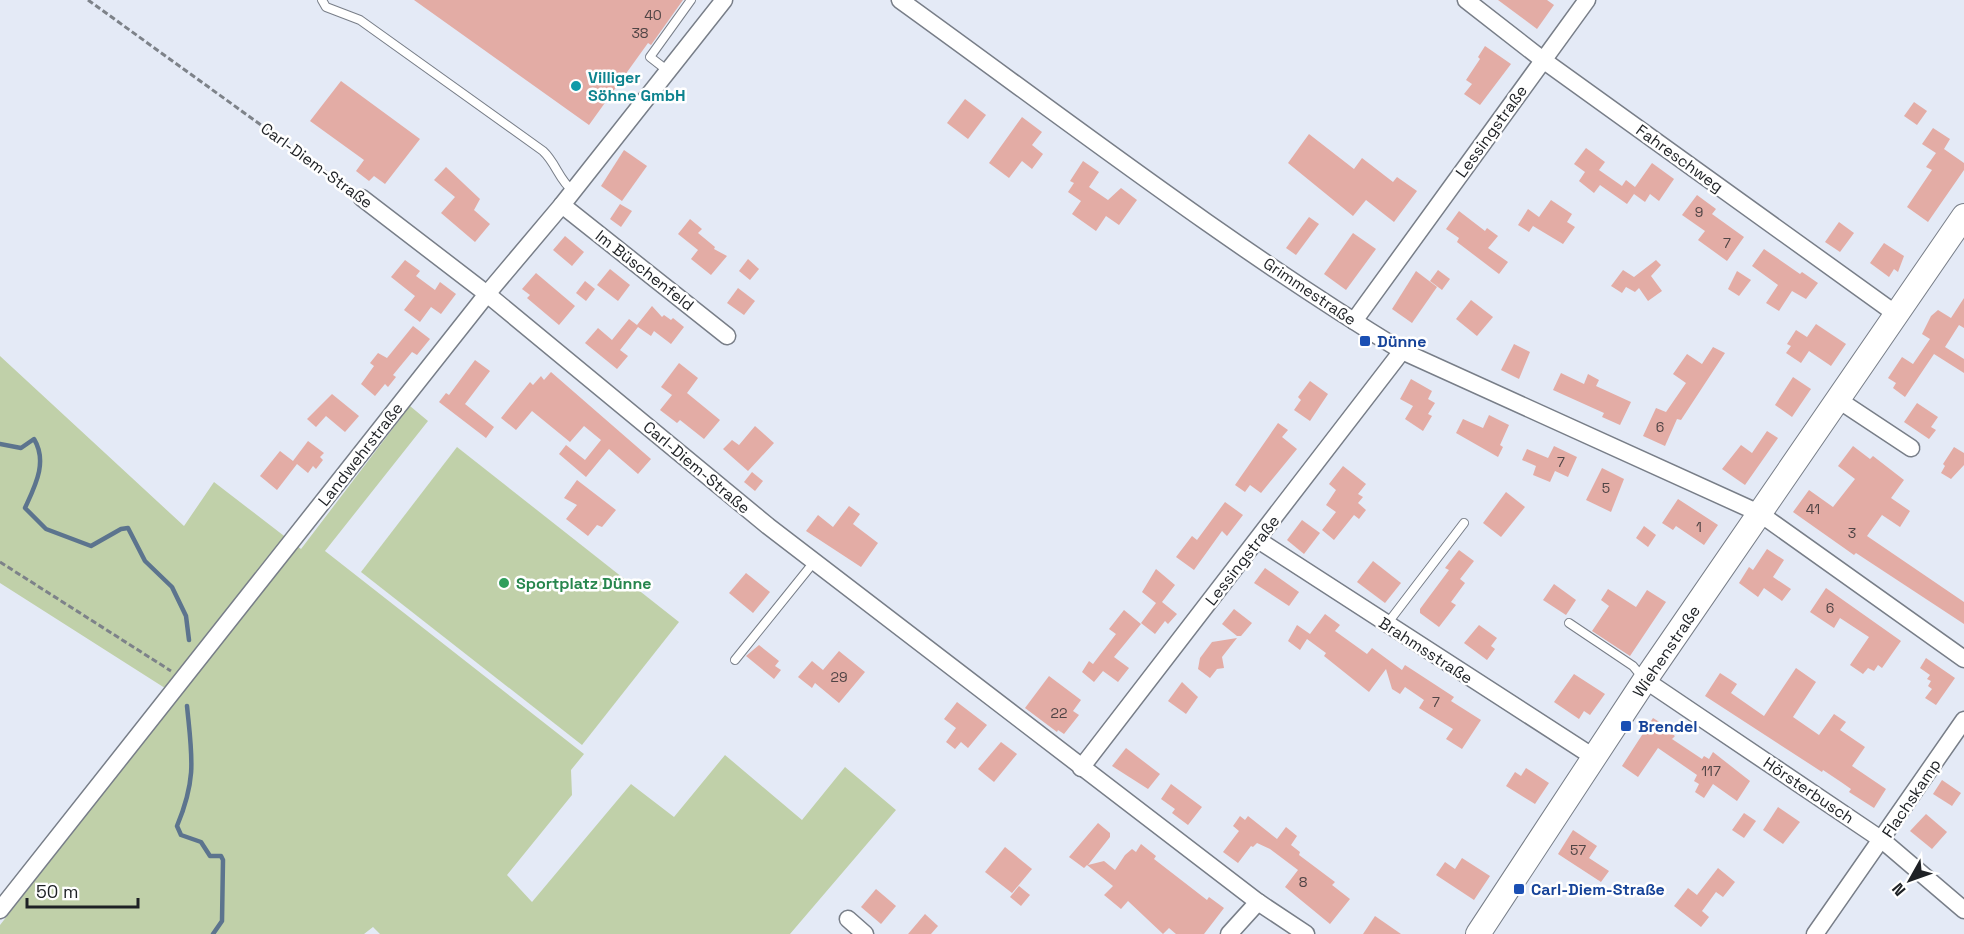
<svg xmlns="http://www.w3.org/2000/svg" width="1964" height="934" font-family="'Space Grotesk',sans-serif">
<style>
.green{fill:#c0d0a9}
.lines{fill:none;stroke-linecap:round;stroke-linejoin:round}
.stream{stroke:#5c748e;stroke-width:4.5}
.building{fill:#e3aca5}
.lane-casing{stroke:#787e88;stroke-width:10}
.street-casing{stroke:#787e88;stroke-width:19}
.secondary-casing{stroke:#787e88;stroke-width:26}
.path{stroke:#7d8289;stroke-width:3;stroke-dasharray:6 3;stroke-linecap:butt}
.lane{stroke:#fff;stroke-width:8}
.street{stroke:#fff;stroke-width:16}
.secondary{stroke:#fff;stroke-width:24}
.culture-dot{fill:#0f9aa8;stroke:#fff;stroke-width:2}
.transit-dot{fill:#1a4fb4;stroke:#fff;stroke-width:2}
.leisure-dot{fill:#2e9e5b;stroke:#fff;stroke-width:2}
.labels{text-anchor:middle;stroke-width:5;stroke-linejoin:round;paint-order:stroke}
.number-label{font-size:14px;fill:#4f4445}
.culture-label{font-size:16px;font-weight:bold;fill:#0d838f;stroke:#fff;text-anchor:start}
.street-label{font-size:16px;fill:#1e2125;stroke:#fff}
.transit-label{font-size:16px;font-weight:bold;fill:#164399;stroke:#fff;text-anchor:start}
.leisure-label{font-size:16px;font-weight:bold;fill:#27864d;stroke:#fff;text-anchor:start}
</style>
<rect width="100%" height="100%" fill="#e4eaf6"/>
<g class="green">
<polygon points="0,356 184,526 214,482 301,549 410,406 428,421 325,551 584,754 571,770 572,795 507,875 532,902 631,784 674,817 725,755 802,820 845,767 896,810 790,934 380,934 373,927 364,934 0,934 0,925 179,697 0,583"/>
<polygon points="457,447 679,622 582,745 361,572"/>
</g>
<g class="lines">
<g class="stream">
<path d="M0,444L21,448L34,439C48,462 35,486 25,508L46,529L91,546L121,529L128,528L145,561L172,587L186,616L189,640"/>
<path d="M187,706C192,757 197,778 177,826L181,835L201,842L210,856H221L223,860L222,921L213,934"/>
</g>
</g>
<g class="building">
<polygon points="414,0 683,0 651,45 648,43 589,125"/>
<polygon points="1498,0 1547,0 1554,5 1537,29"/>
<polygon points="1485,46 1511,64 1480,105 1464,94 1472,84 1466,80 1480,59 1478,57"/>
<polygon points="341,81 420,139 385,184 374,176 369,181 356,171 364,160 310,121"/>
<polygon points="965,99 986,115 968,139 947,123"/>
<polygon points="1914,102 1927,111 1917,125 1904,116"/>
<polygon points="1022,117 1042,132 1032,145 1043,154 1032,169 1022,161 1009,178 989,163"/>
<polygon points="1933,128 1950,139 1944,149 1964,163 1964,170 1928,222 1907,207 1932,170 1926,167 1936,153 1922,144"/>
<polygon points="1309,134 1354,169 1362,158 1393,182 1397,177 1417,191 1394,222 1366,200 1353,216 1288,163"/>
<polygon points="1586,148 1605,162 1599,170 1622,186 1626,180 1635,187 1652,163 1674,179 1659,201 1650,194 1645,202 1634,194 1627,204 1600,185 1594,193 1579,181 1585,172 1574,164"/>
<polygon points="624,150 647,166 622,201 601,186"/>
<polygon points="1083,161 1099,172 1089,187 1108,200 1121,188 1137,200 1119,225 1106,216 1096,231 1072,214 1081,201 1068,192 1074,183 1070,181"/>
<polygon points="446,167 480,199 474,210 490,224 475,242 441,213 455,197 434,180"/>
<polygon points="1697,195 1716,209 1712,214 1744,237 1727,261 1698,240 1705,231 1682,215"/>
<polygon points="1551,200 1572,214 1567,222 1575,227 1563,244 1533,226 1529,232 1518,225 1528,209 1539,217"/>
<polygon points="620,204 632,211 621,227 610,219"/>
<polygon points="1459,211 1485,231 1487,228 1498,236 1488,248 1508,262 1499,274 1457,242 1459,238 1446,229"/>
<polygon points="1309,217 1319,224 1296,255 1286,248"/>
<polygon points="690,219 702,229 698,233 715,247 714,249 727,256 711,275 691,259 698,250 678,234"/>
<polygon points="1839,222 1854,233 1840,252 1825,242"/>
<polygon points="1353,233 1376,249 1346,290 1324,274"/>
<polygon points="565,236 584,252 572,266 553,250"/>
<polygon points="1884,243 1904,256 1898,272 1894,269 1889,277 1870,263"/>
<polygon points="1764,249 1800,274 1802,272 1818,283 1806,299 1792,291 1779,311 1766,303 1778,285 1752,266"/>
<polygon points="748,259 759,269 750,280 739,271"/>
<polygon points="405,260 420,271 416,276 435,290 440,282 456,294 441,314 431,307 420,322 404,310 415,296 391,277"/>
<polygon points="1656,260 1661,265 1651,276 1662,291 1648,301 1639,288 1635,292 1626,287 1622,293 1611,286 1623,270 1634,277"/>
<polygon points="610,269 630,285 618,301 597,285"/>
<polygon points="1438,270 1450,279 1442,290 1430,281"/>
<polygon points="1416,271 1437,287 1412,323 1392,309"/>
<polygon points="1737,271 1751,280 1739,296 1728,289"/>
<polygon points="536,273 575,306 559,325 527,298 530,295 522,289"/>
<polygon points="585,281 595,289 586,301 576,293"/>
<polygon points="738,288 755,301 744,315 727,303"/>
<polygon points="1964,298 1964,328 1959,325 1945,347 1964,359 1964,373 1934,354 1905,397 1893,388 1896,383 1888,378 1902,357 1913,364 1930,339 1922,334 1931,316 1938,310 1951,318"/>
<polygon points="1471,300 1493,317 1477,336 1456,319"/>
<polygon points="652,306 662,317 664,315 671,320 673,318 684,327 671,344 654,331 651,336 638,327 620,350 628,356 617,369 585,343 598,328 612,340 629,319 637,325"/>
<polygon points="1816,324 1846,344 1831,366 1809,351 1801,363 1786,353 1791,346 1787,344 1796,330 1807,337"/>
<polygon points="413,326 430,339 417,355 412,352 393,375 396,377 388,387 385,384 375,396 361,384 374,366 370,363 378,353 387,358"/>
<polygon points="1514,344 1530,352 1519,379 1501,370"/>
<polygon points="1713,347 1725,353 1681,420 1677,419 1665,446 1643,436 1656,408 1666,412 1686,383 1673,374 1687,354 1702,364"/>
<polygon points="475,360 490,371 465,404 494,427 486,438 439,402 446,393 449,395"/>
<polygon points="679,363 698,378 687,393 720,420 704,439 680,420 677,423 660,410 672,395 661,387"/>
<polygon points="551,372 651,459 638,474 609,449 586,477 559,454 566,445 585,460 601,440 584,426 570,442 532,411 516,430 501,418 530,382 533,385 541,376 544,380"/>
<polygon points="1561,373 1584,384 1588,374 1599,380 1596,386 1631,402 1620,425 1602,417 1604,413 1553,390"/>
<polygon points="1793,377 1811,389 1792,417 1775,405"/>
<polygon points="1411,379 1432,391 1428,399 1435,403 1428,414 1432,416 1423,431 1405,419 1413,406 1400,399"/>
<polygon points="1310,381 1328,394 1310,421 1294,410 1301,400 1298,397"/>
<polygon points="332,394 359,416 345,432 326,416 316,427 307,419"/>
<polygon points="1917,403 1938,417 1931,427 1936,430 1929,439 1904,422"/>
<polygon points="1489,415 1509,425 1500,445 1503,447 1498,457 1456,433 1463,419 1483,428"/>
<polygon points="1278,423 1288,430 1282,437 1297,449 1261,493 1250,485 1245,492 1235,485"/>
<polygon points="755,426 774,443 748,471 723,449 732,440 739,445"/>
<polygon points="1767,431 1778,438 1745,485 1722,469 1741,445 1752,453"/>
<polygon points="308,441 324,453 320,457 323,460 316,469 313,466 308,473 297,464 277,490 260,476 280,451 293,461"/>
<polygon points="1554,446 1577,457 1568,477 1555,471 1550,482 1533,475 1536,466 1522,460 1527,449 1548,458"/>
<polygon points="1853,446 1870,459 1873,456 1904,480 1891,498 1910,511 1900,527 1882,515 1867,536 1964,602 1964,624 1856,553 1854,555 1793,512 1809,490 1833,507 1855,479 1838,466"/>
<polygon points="1954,447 1964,453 1964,465 1951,479 1941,473 1945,466 1943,464"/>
<polygon points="1343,466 1366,484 1358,494 1363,497 1358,503 1366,510 1359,519 1354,515 1334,540 1322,530 1336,512 1326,505 1336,490 1329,484"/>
<polygon points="1602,468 1624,479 1611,512 1586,500"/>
<polygon points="752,472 763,481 755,491 744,482"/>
<polygon points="577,480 616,510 602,527 597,525 588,536 566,519 577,505 564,498"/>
<polygon points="1506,492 1525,507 1501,537 1483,523"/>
<polygon points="1678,499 1718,525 1704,545 1676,526 1673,530 1662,523"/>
<polygon points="1225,502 1243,515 1227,536 1222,531 1194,570 1176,557 1192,536 1197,540"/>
<polygon points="849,506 860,514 853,524 878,543 861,567 806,531 818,515 833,527"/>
<polygon points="1302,520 1320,533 1304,554 1287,540"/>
<polygon points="1644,526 1656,535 1648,547 1636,538"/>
<polygon points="1767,549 1784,560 1773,577 1791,589 1782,601 1764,588 1758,597 1739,583 1749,567 1753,570"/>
<polygon points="1459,550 1474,561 1460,579 1465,583 1451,602 1456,605 1439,627 1420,613 1420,609 1449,570 1445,568"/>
<polygon points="1373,561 1401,583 1385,603 1357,582"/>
<polygon points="1265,568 1299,592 1289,606 1254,583"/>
<polygon points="1156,569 1175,585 1162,602 1177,614 1168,624 1165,621 1155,634 1141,623 1156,603 1142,592"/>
<polygon points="746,573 770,592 753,613 729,593"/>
<polygon points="1554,584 1576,600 1566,615 1543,600"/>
<polygon points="1826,588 1901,641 1882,668 1878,665 1874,671 1868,668 1863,674 1850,665 1869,637 1840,618 1834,628 1810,612"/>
<polygon points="1608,589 1636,607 1647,590 1666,602 1630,656 1592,631 1609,606 1601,600"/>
<polygon points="1234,609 1252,623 1241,636 1237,636 1222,624"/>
<polygon points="1124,610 1141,624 1114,657 1129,668 1118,682 1103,671 1094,682 1082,672 1089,661 1093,664 1116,634 1109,629"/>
<polygon points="1325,614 1340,625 1335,631 1367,654 1372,648 1402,670 1405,665 1454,697 1451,701 1481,720 1462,749 1446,739 1453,729 1419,708 1424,700 1405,687 1400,694 1392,689 1386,669 1369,692 1324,656 1326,653 1307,639 1300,650 1288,641 1297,625 1310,634"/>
<polygon points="1479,625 1497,638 1491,646 1495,649 1487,660 1464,643"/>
<polygon points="1237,638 1222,657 1224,668 1217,669 1210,678 1198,669 1200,658 1212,642"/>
<polygon points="759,645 779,661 775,666 781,670 774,679 746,656"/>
<polygon points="839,651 865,672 839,703 815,683 812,688 798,677 812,661 823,670"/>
<polygon points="1926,658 1955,678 1936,705 1925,698 1932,689 1928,686 1931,681 1927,679 1930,675 1920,668"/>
<polygon points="1796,668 1816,682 1793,717 1819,735 1834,714 1846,722 1840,730 1865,747 1852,766 1886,789 1874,808 1849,792 1851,789 1841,782 1823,770 1822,772 1705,696 1720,673 1737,684 1731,693 1764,716"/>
<polygon points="1574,674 1605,694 1590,715 1584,711 1579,719 1554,702"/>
<polygon points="1049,676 1081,700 1073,711 1079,715 1064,734 1058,730 1057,732 1025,708"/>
<polygon points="1182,682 1198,697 1186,714 1168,701"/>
<polygon points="957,702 987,725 968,748 961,742 955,749 946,742 956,728 944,719"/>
<polygon points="1653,718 1669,728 1668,731 1675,736 1672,739 1702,759 1704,756 1709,759 1713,752 1750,781 1737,801 1713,784 1704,798 1695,792 1699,784 1694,781 1697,775 1658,748 1638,777 1622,766"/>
<polygon points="1001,742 1017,754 994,782 978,769"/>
<polygon points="1126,748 1160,774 1148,789 1112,766"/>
<polygon points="1526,768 1549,783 1535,804 1506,786 1515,772 1521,776"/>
<polygon points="1942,780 1961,793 1952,806 1933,794"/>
<polygon points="1171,784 1202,807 1188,825 1172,813 1175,809 1161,799"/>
<polygon points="1778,807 1800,822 1783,844 1763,830"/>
<polygon points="1744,813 1756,821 1744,838 1732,830"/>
<polygon points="1926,814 1947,832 1932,849 1910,831"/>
<polygon points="1240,816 1245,820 1248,816 1277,839 1286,827 1297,836 1291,845 1300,852 1299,855 1335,882 1332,885 1350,899 1330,924 1285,887 1298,870 1270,849 1257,843 1253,847 1251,846 1238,863 1223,852 1239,831 1233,826"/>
<polygon points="1098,823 1110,833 1110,837 1088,865 1104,861 1115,870 1125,855 1132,849 1136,852 1141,844 1156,856 1154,859 1207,900 1209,897 1224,908 1204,934 1176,934 1169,928 1163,934 1128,901 1121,909 1104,895 1113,886 1087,865 1084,868 1069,857"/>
<polygon points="1573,830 1597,846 1589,858 1609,871 1601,882 1558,854"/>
<polygon points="1005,847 1032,869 1012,893 985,872"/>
<polygon points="1462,858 1490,876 1474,900 1436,875 1445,862 1455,869"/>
<polygon points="1718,868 1735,882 1723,897 1716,892 1702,911 1709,917 1701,927 1674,906 1688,888 1697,895"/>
<polygon points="1019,886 1030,895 1021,906 1010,897"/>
<polygon points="876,889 896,906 881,924 861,907"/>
<polygon points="925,914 938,926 931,934 908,934"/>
<polygon points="1375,916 1401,934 1363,934"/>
</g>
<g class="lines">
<defs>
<g id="lane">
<path d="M322,0L326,7L360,20L543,151C556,163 559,180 573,191"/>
<polyline points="668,71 650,57 691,0"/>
<polyline points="1569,623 1633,666 1643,678"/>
<polyline points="1387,624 1464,523"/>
<polyline points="735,660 814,562"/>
</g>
<g id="street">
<path d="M900,0C1065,119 1228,245 1402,351L1759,513L1964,659"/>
<polyline points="1466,0 1543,60 1896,314"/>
<polyline points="362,198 487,294 768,526 1258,902 1306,934"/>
<polyline points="562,205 727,336"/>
<polyline points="1354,321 1587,0"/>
<polyline points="1837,399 1911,448"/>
<polyline points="1258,540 1595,758"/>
<polyline points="1645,680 1882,840 1964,910"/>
<polyline points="1081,768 1402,351"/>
<polyline points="0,910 487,294 562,205 724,0"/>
<polyline points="848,919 865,934"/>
<polyline points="1229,934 1258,902"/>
<polyline points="1815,934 1964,720"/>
</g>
<polyline id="secondary" points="1478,934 1645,680 1964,216"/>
</defs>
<use href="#lane" class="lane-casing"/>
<use href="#street" class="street-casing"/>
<use href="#secondary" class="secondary-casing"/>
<g class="path">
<polyline points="88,0 351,190"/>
<polyline points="0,562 171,671"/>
</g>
<use href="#lane" class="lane"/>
<use href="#street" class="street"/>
<use href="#secondary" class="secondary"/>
</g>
<circle class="culture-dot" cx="576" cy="86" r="6"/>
<g class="transit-dot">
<rect x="1359" y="335" width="12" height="12" rx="3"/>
<rect x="1620" y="720" width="12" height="12" rx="3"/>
<rect x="1513" y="883" width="12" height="12" rx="3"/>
</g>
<circle class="leisure-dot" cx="504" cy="583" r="6"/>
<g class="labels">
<g class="number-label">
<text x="653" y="20">40</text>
<text x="640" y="38">38</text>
<text x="1699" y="217">9</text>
<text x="1727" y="248">7</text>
<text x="1660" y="432">6</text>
<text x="1561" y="467">7</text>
<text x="1606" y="493">5</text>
<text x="1813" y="514">41</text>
<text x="1699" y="532">1</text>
<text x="1852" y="538">3</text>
<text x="1830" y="613">6</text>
<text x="839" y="682">29</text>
<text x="1436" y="707">7</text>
<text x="1059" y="718">22</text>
<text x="1711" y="776">117</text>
<text x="1578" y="855">57</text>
<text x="1303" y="887">8</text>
</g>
<g class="culture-label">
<text x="588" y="83">Villiger<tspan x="588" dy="18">Söhne GmbH</tspan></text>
</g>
<g class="street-label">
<text transform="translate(1491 131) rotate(-54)" y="6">Lessingstraße</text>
<text transform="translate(1680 158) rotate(36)" y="6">Fahreschweg</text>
<text transform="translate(317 165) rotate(36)" y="6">Carl-Diem-Straße</text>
<text transform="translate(645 270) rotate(38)" y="6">Im Büschenfeld</text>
<text transform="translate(1310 291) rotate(34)" y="6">Grimmestraße</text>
<text transform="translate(360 454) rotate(-52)" y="6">Landwehrstraße</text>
<text transform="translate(697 467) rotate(40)" y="6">Carl-Diem-Straße</text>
<text transform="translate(1242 560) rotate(-52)" y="6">Lessingstraße</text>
<text transform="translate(1426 650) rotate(33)" y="6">Brahmsstraße</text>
<text transform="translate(1666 651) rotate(-56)" y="6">Wiehenstraße</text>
<text transform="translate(1809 790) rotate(34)" y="6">Hörsterbusch</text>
<text transform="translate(1911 798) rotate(-56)" y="6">Flachskamp</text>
</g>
<g class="transit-label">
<text x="1377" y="347">Dünne</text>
<text x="1638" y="732">Brendel</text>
<text x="1531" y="895">Carl-Diem-Straße</text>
</g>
<g class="leisure-label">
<text x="516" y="589">Sportplatz Dünne</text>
</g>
</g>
<g transform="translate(1910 880) rotate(230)" stroke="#ffffff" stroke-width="4.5" paint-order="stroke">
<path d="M0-4.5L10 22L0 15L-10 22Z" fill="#1e2125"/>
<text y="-9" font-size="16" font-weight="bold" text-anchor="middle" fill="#1e2125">N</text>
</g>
<path d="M27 898v9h111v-9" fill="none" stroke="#1e2125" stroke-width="3"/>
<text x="36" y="898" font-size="18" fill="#1e2125" stroke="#ffffff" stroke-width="4.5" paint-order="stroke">50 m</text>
</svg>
